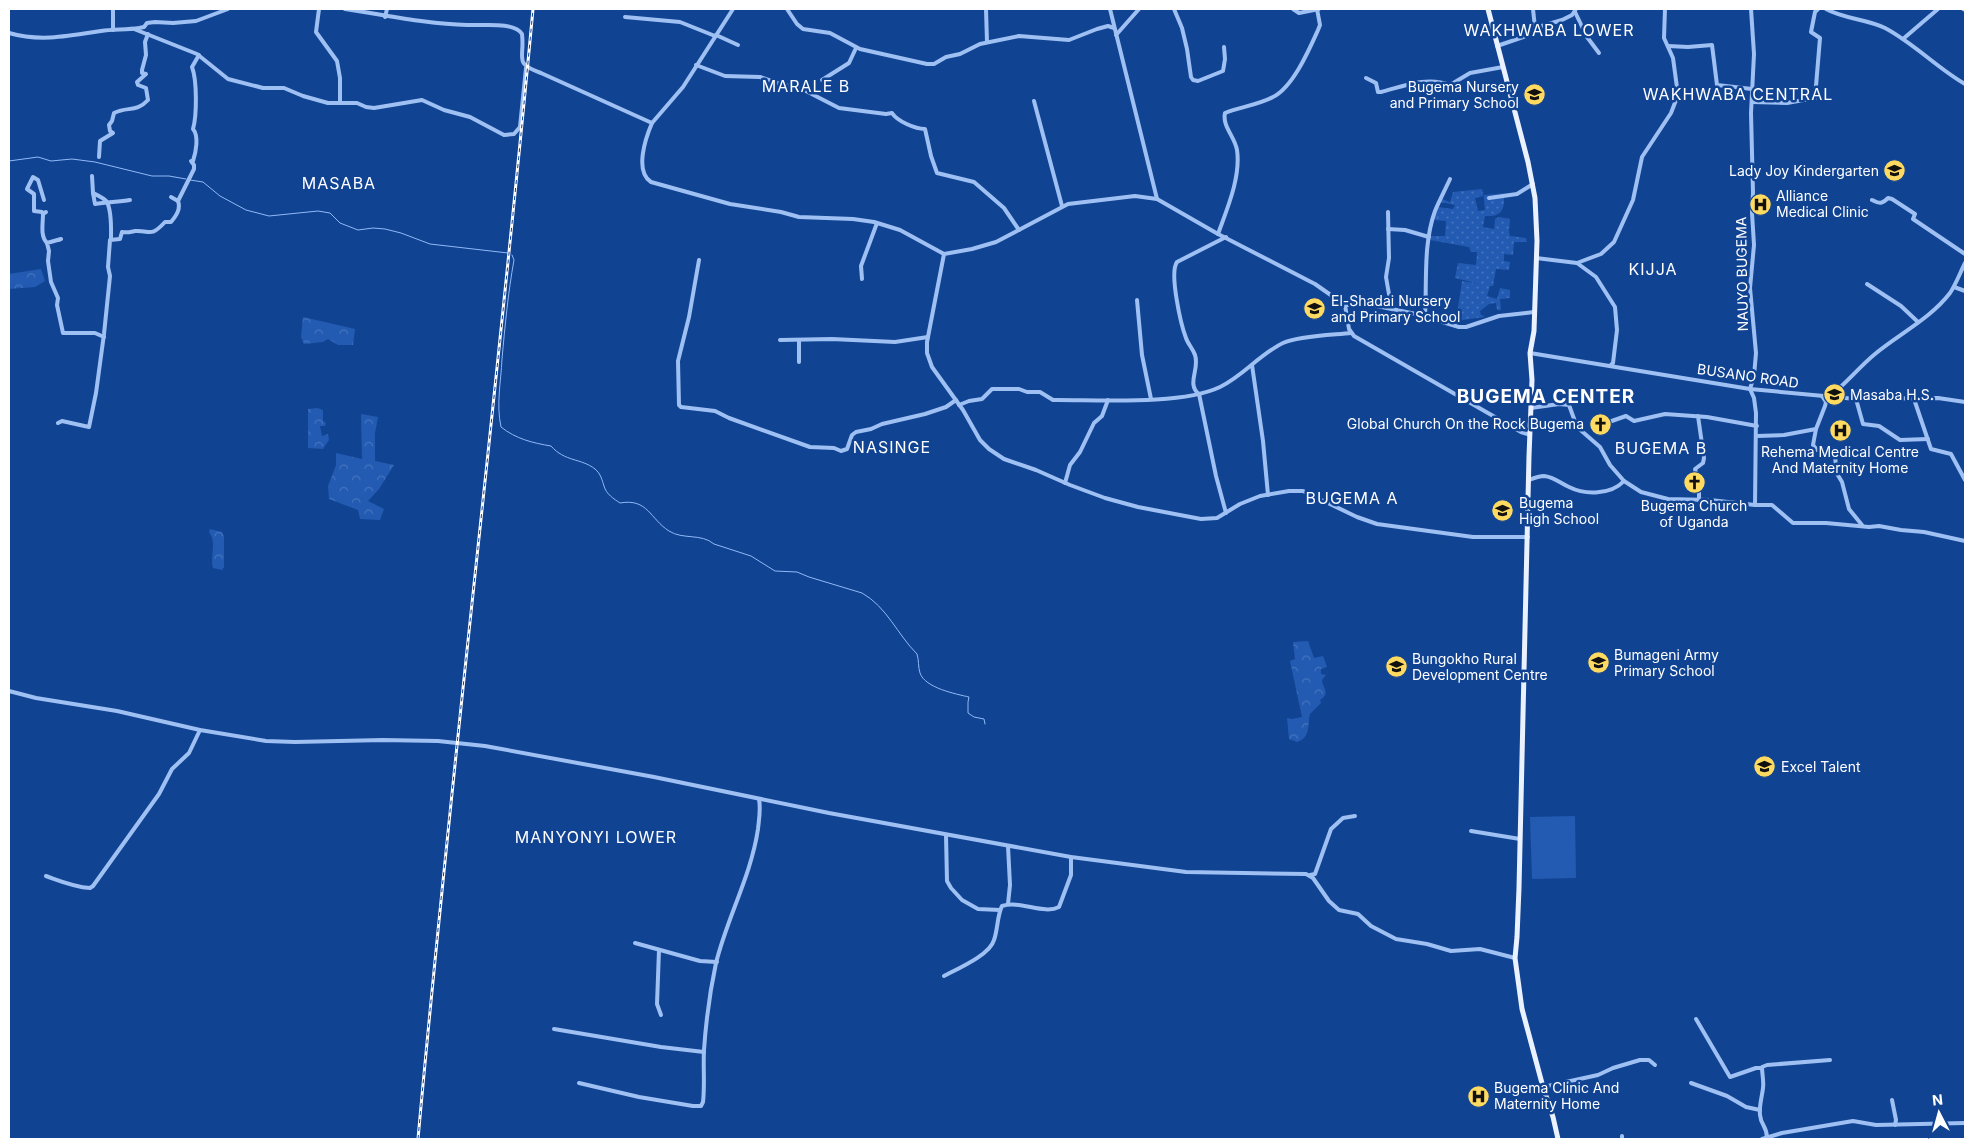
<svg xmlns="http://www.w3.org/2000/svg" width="1974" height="1148" font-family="Inter,sans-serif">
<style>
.grass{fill:url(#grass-dots)}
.forest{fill:url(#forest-crowns)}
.green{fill:#235bb2}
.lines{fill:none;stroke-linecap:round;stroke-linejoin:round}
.stream{stroke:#90baf6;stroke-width:1}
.minor{stroke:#9fc0f3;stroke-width:4}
.major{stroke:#eaf1ff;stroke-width:5}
.rail-casing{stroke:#fff;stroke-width:3}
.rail{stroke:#114393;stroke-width:1;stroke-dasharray:4;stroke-linecap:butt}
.labels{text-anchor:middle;stroke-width:5;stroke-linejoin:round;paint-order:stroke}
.poi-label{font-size:14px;fill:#fff;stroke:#114393;text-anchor:start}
.street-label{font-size:14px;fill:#fff;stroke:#114393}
.quarter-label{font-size:16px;letter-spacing:1px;fill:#fff;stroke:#114393}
.district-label{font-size:19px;font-weight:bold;letter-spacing:1px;fill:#fff;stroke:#114393}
</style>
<defs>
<pattern id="grass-dots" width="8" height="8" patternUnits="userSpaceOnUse" patternTransform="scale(1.25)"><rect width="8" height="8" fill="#235bb2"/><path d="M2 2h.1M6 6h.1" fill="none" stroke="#4474be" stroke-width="1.8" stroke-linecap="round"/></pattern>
<pattern id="forest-crowns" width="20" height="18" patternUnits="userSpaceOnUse" patternTransform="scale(1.25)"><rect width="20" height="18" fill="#235bb2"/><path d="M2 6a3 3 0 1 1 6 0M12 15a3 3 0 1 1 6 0" fill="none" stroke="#4474be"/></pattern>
</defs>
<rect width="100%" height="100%" fill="#114393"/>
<path class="grass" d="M1482,189L1483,196L1475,198L1478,211L1485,210L1483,189L1484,195L1507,193L1487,196V198L1504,196C1505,211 1500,217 1485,216L1483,227L1494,229L1495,219L1499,217L1510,219L1509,232L1510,236L1526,238L1527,242H1514L1513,255L1504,254V261L1510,262L1509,270L1496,269L1493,286H1490L1487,296L1497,299L1500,288L1510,290V298L1500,299L1501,310H1497L1496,303L1489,304L1480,311L1481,315L1484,316V317L1456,321L1462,281L1480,284L1455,278L1458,263L1476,265L1477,252H1471L1469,247L1430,240L1431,236H1445L1446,221L1434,220L1438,207L1453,209L1455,205L1440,202L1442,199L1450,202L1453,192Z"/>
<g class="forest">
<polygon points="41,269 45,281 35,287 9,289 9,274"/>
<polygon points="303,317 355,329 353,345 338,345 328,339 323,342 304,344 301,337"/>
<polygon points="317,408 323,410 323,421 326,423 325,426 320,426 322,436 328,434 329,440 323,449 308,448 308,409"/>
<polygon points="361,414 378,417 375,433 375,461 394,465 379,489 368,501 384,509 380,520 360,519 358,510 329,499 328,486 336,465 336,453 362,459"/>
<path d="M210,529L222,532L224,536V567L222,570L213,568C210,556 217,542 209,532Z"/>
<path d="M1308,641L1314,658L1323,656L1327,667L1321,669V674L1326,675L1322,680C1323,689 1331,693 1320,700L1321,703L1310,714C1307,727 1311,737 1297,742L1289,739L1287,718L1292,719L1302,717L1290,661L1295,659L1293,642Z"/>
</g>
<polygon class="green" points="1575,816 1576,878 1532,879 1530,817"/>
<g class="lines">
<g class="stream">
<polyline points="9,161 38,157 51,161 72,159 95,162 152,176 169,176 186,179"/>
<polyline points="190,180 203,182 220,196 246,210 269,216 318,211 330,213 340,223 358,230 373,228 385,229 401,233 430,244 508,253"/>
<path d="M512,255L514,260C508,293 505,326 502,359C501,382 496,404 501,427C516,439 533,443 551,446C565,462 581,458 595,469C601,474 602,480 604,486C606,494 614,499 620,503C648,498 650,519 669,531C683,540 701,533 714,544L751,556L775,571L797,572L809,577L862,593C887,607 897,634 917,654C919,660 918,667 920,673C925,688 956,694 969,697L968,702V713L974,717L984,719L985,724"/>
</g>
<g class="minor">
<polyline points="319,9 316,32 337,61 340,78 340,102"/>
<path d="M345,9C386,15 426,24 467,25C481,26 514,21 522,34C525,59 513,63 541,73L652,123L683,87L733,9"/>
<polyline points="787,9 797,24 803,29 830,33 860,49 927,64 934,64 946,57 960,54 980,44 1019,36 1069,40 1097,29 1108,26 1114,28"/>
<polyline points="986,9 987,42"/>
<polyline points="1110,9 1157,199 1218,234 1315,284 1345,305 1349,329 1354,336 1521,432 1530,435"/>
<polyline points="1174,9 1182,28 1187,49 1191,77 1193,80 1198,81 1223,71 1225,59 1224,47"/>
<polyline points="1293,9 1299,13 1319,9"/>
<polyline points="1533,9 1535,28"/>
<path d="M1826,9C1844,19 1867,19 1885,28C1915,44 1937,68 1965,84"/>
<polyline points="1963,9 1965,10"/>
<polyline points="1575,12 1587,37 1599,53"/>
<polyline points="385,17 387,9"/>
<polyline points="625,17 680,22 715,36"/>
<polyline points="134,29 197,54 228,79 263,88 284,88 303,96 328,103 357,103 366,107 374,108 422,100 444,110 470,117 504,135 514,134 520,127 526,68"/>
<polyline points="113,30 113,9"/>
<path d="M9,33C40,42 69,36 101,31C113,29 126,30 139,28L144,27L147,23L155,22L173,23L196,21L228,9"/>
<polyline points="716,35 738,45"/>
<polyline points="1116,35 1139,9"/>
<polyline points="1903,39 1938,9"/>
<polyline points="1497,46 1529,35 1535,28 1562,20 1572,15 1576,9"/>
<polyline points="1668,46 1688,47 1712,45 1717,85 1752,89"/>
<path d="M696,65L725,76L760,77L777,83L802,89L839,108L886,114L892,113C897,121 915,129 925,129L931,156L937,173L974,182L1004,208L1019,230"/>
<path d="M1366,78L1376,83L1378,92H1381C1404,86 1427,76 1450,85L1470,73L1503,67"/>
<polyline points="822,80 849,63 856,48"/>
<polyline points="1034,101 1062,206"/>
<polyline points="1752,102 1787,103 1815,98 1820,38 1811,32 1815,12 1818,9"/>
<path d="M652,123C646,137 634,171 651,182L730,204L781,212L799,217L853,219L874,222L900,230L944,254"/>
<path d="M99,157L100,141L113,133L110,131L109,125L112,121L114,113C128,106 136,113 148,100L146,88L138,85L137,82L146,74L142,73V70L146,55L145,42L148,34"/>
<polyline points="92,176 93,193"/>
<path d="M171,197L178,201L194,169V165L191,161H193C196,152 199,136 193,129C197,115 197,80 192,67L199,55"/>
<polyline points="1489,198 1517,194 1533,184"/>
<polyline points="1157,199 1135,196 1068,204 996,242 972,249 944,254 927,342 927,353 932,367 963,410 980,440 989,449 1004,459 1036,470 1070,485 1105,498 1138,507 1201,519 1217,518 1240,504 1260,496 1289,491 1303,491 1357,517 1377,524 1473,537 1528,537"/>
<path d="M1872,200C1880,204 1882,204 1888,198L1892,199L1915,214L1913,219L1965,254"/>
<path d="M46,212L43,214C43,224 40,236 47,243"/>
<polyline points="43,214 42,212 34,211 34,194 27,189 33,177 38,180 44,200"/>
<polyline points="1388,229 1405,230 1429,237"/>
<path d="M1218,234C1227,209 1241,177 1237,150C1235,137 1222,126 1225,113C1240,107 1258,105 1273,97C1293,87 1309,50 1318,30L1320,25L1317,9"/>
<path d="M111,239C111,228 112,212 107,202C104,198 97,195 93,193L95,204C107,202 119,202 130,200"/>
<polyline points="59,240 61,239 47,243 49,251 48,261 51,282 58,298 57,305 63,333 95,333 104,337"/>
<polyline points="1536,258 1577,263 1601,254 1614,242 1633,200 1642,157 1671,113 1678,95 1673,58 1664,38 1665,9"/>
<polyline points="699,260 689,317 678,361 679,405 681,407 715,411 729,418 810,447 834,448 841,451 847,449 852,435 856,432 871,429 882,424 925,414 946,407 956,400"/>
<polyline points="1577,263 1596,277 1615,307 1617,330 1613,363 1610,366"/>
<polyline points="862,279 861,266 877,223"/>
<polyline points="1867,284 1901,306 1918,322"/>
<polyline points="1954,287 1965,291"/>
<polyline points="1137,300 1142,355 1151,399"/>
<polyline points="1345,305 1372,305 1416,314 1459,327 1466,327 1499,316 1534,312"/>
<polyline points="1387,308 1390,300 1386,277 1389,258 1388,212"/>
<path d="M1425,316C1427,282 1423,244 1435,211C1439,201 1445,190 1450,179"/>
<polyline points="780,340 832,339 895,342 928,337"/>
<polyline points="799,341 799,362"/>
<polyline points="1530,353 1750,389 1856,399 1938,398 1965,402"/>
<polyline points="1252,365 1263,441 1268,495"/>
<path d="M1830,396C1846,384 1859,367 1875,354C1899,334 1930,319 1950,293C1956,284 1960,273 1965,263"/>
<polyline points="1856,399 1863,424 1879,426 1900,440 1928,439"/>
<polyline points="1914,399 1931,449 1951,454 1965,480"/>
<path d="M959,405L969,401L982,399L992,389H1019L1027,392H1040L1053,400H1058C1102,400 1182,405 1220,387C1243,376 1260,354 1283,343C1299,336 1333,335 1351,333"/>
<polyline points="1531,408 1559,404 1569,405 1577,427 1600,447 1610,465 1624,481 1641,492 1668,499 1710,500 1755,505 1756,413 1754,398 1750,389 1754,376 1756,353 1750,288 1754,245 1752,213 1753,193 1751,113 1754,54 1751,9"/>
<polyline points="1698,416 1704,458 1703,463 1695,469 1699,486 1699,500"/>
<polyline points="1601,421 1606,423 1626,416 1634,421 1665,414 1707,417 1757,426"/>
<path d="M58,423L62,421L89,427L96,393L104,334L110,276L108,267L110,240L120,239L122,232C127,233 130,232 135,231C151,230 150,238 165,222H171C176,216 181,209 178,201"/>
<polyline points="1816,429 1813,445 1817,450 1833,449 1835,451 1836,472 1842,482 1849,509 1862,525"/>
<polyline points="1757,436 1784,435 1816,429 1825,406 1826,402 1822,396"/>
<path d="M1529,480C1534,478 1539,476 1544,476C1554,477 1560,483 1569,487C1585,495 1611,495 1624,481"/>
<polyline points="1065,483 1070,465 1080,452 1094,423 1102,416 1108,400"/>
<polyline points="1755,505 1772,505 1793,523 1826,523 1869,527 1879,526 1901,530 1924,532 1965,541"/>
<path d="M1226,513L1216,476L1199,394C1186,384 1200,369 1195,355C1193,349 1188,344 1186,338C1181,325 1169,273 1177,262L1226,237"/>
<polyline points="9,691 36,698 117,711 200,730 266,741 295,742 383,740 438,741 485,746 654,777 829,813 1071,857 1186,872 1306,874 1313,878 1329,901 1339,910 1358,914 1371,926 1396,939 1427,944 1451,951 1480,949 1515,958"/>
<polyline points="1471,831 1520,839"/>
<polyline points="946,835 947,881 951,888 962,900 978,909 1000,910"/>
<polyline points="1310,875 1315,874 1331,829 1343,818 1355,816"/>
<path d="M46,876C60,881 74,887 90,888L93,886L159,794L172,769L189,753L200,730"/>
<polyline points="1008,904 1010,885 1008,846"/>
<polyline points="635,943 700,961 717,962"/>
<polyline points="659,950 657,1004 661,1015"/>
<path d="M944,976C957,969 990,955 994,940C998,929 997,916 1002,906C1020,900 1044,915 1059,907L1071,875V857"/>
<polyline points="1696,1019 1730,1077 1756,1068 1762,1068"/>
<polyline points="554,1029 661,1047 704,1052"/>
<path d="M579,1083L639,1097L693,1106H701L703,1102C705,1085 703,1067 704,1050C706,1021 710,991 716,963C727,918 751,876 758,829C759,819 761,809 759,799"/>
<polyline points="1691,1083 1727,1096 1746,1107 1760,1110"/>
<polyline points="1543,1087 1598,1075 1613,1068 1640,1060 1649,1060 1655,1065"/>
<polyline points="1892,1100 1896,1120 1895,1125"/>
<path d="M1767,1138C1767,1126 1761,1126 1760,1115C1759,1105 1762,1097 1763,1088C1764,1081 1762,1074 1762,1067L1767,1065L1830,1060"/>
<polyline points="1622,1139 1622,1136"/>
<polyline points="1762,1139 1782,1133 1853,1121 1876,1125 1965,1123"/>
</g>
<polyline class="major" points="1488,9 1528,162 1535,198 1537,241 1534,331 1530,353 1532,380 1529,456 1519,888 1517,937 1515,958 1522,1009 1543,1087 1553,1117 1558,1139"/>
<defs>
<path id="rail" d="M418,1139C452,762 498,386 533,9"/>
</defs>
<use href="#rail" class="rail-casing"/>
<use href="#rail" class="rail"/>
</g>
<defs>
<symbol id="school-disc" viewBox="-11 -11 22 22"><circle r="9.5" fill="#ffda60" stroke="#114393"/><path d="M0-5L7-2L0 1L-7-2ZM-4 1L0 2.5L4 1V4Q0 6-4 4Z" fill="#111"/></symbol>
<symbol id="hospital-disc" viewBox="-11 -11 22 22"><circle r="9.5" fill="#ffda60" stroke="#114393"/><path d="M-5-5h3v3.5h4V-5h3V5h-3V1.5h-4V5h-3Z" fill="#111"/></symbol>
<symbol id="church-disc" viewBox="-11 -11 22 22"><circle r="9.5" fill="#ffda60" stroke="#114393"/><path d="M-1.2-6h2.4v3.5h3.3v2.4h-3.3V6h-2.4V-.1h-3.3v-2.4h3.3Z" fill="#111"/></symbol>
<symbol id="university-disc" viewBox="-11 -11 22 22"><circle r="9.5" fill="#ffda60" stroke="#114393"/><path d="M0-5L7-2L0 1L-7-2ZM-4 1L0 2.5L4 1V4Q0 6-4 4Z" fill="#111"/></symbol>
</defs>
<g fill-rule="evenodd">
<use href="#school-disc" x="1522" y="82" width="25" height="25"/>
<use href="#school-disc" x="1882" y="158" width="25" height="25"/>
<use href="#hospital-disc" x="1748" y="192" width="25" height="25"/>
<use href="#school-disc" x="1302" y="296" width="25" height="25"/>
<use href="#school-disc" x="1822" y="382" width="25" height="25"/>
<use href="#church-disc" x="1588" y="412" width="25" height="25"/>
<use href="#hospital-disc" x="1828" y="418" width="25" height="25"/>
<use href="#church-disc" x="1682" y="470" width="25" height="25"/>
<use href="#school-disc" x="1490" y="498" width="25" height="25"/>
<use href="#school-disc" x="1586" y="650" width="25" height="25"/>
<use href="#university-disc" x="1384" y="654" width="25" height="25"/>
<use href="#school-disc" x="1752" y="754" width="25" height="25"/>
<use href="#hospital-disc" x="1466" y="1084" width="25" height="25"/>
</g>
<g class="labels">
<g class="poi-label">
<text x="1519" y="92" text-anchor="end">Bugema Nursery<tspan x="1519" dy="16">and Primary School</tspan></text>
<text x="1879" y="176" text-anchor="end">Lady Joy Kindergarten</text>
<text x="1776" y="201">Alliance<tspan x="1776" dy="16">Medical Clinic</tspan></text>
<text x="1331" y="306">El-Shadai Nursery<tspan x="1331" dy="16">and Primary School</tspan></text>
<text x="1850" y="400">Masaba H.S.</text>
<text x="1584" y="429" text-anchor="end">Global Church On the Rock Bugema</text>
<text x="1840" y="457" text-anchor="middle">Rehema Medical Centre<tspan x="1840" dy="16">And Maternity Home</tspan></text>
<text x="1519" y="508">Bugema<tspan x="1519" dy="16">High School</tspan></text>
<text x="1694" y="511" text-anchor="middle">Bugema Church<tspan x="1694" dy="16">of Uganda</tspan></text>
<text x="1614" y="660">Bumageni Army<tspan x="1614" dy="16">Primary School</tspan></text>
<text x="1412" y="664">Bungokho Rural<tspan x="1412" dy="16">Development Centre</tspan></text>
<text x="1781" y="772">Excel Talent</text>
<text x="1494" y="1093">Bugema Clinic And<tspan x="1494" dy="16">Maternity Home</tspan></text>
</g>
<g class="street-label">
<text transform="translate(1742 274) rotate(-91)" y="5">NAUYO BUGEMA</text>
<text transform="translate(1748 376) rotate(8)" y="5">BUSANO ROAD</text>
</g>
<g class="quarter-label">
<text x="1549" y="36">WAKHWABA LOWER</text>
<text x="806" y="92">MARALE B</text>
<text x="1738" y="100">WAKHWABA CENTRAL</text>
<text x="339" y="189">MASABA</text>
<text x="1653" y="275">KIJJA</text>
<text x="892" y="453">NASINGE</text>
<text x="1661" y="454">BUGEMA B</text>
<text x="1352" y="504">BUGEMA A</text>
<text x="596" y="843">MANYONYI LOWER</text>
</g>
<g class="district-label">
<text x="1546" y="403">BUGEMA CENTER</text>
</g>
</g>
<rect width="1974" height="1148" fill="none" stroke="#ffffff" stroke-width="20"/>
<g transform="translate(1939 1113) rotate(354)" stroke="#114393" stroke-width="4" paint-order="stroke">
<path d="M0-4L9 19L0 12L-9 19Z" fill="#ffffff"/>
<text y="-8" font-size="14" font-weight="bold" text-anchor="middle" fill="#ffffff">N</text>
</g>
</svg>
